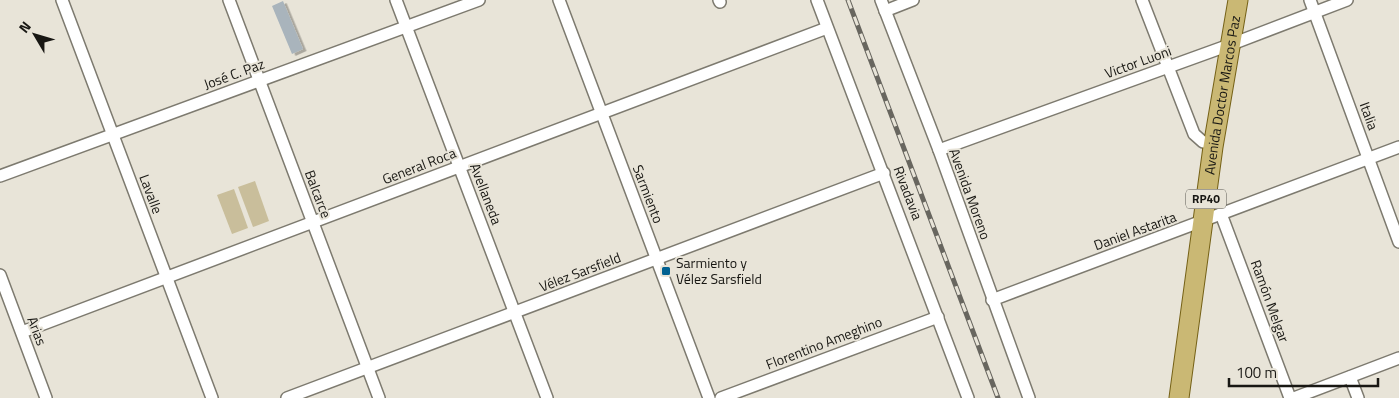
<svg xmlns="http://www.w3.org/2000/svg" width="1399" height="398" font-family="'Titillium Web',sans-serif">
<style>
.green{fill:#c9be9b}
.building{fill:#a9b4bc;filter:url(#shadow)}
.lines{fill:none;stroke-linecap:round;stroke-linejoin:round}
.street-casing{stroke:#7d7a6f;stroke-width:14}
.primary-casing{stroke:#756116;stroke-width:21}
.street{stroke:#fff;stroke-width:11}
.primary{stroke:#cab874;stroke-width:19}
.rail-casing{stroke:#68665f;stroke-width:5}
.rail{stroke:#e8e4d8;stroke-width:3;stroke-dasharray:9;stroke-linecap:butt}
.poi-dot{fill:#016191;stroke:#e8e4d8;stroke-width:2}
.labels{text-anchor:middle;stroke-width:4;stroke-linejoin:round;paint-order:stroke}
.shield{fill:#e8e4d8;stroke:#56544e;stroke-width:1}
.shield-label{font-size:12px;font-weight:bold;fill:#181713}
.street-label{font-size:14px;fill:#181713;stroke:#e8e4d8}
.poi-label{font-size:14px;fill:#181713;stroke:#e8e4d8;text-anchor:start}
</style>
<defs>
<filter id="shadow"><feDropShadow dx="3.5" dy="2" stdDeviation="0" flood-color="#0004"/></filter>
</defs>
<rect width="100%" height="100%" fill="#e8e4d8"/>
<g class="green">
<polygon points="255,181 269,221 253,227 238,187"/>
<polygon points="234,189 248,228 232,234 217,195"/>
</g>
<polygon class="building" points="283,1 303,49 292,54 272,6"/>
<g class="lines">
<defs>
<g id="street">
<polyline points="62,0 212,398"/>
<polyline points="229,0 379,398"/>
<polyline points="396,0 547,398"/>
<polyline points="559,0 709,398"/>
<polyline points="719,0 720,2"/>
<polyline points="817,0 968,398"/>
<polyline points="881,0 939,150 1029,398"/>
<polyline points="1142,0 1194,134 1203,142"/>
<polyline points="1310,0 1399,242"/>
<polyline points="885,11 913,0"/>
<polyline points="939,150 1232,44 1347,0"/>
<polyline points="0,176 479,0"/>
<polyline points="1221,214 1290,398"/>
<polyline points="0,275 46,398"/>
<polyline points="992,300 1399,147"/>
<polyline points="22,332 827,28"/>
<polyline points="1350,377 1358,398"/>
<polyline points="287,398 884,173"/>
<polyline points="721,398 938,317"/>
<polyline points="1294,398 1399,358"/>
</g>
<g id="primary">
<path id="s1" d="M1179,398L1213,147L1238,0"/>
</g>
</defs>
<use href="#street" class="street-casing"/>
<use href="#primary" class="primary-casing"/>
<use href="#street" class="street"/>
<use href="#primary" class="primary"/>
<defs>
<polyline id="rail" points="848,0 998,398"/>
</defs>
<use href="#rail" class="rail-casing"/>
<use href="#rail" class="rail"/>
</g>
<rect class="poi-dot" x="661" y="266" width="10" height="10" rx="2.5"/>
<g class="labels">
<rect class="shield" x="1186" y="189.5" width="40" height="19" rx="4"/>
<g class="shield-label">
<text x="1206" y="203">RP40</text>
</g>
<g class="street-label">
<text transform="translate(1138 62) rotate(-20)" y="5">Victor Luoni</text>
<text transform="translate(234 74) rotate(-20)" y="5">José C. Paz</text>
<text dy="5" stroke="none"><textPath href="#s1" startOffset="306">Avenida Doctor Marcos Paz</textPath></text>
<text transform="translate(1369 116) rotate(70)" y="5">Italia</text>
<text transform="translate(419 166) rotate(-21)" y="5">General Roca</text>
<text transform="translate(908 193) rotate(69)" y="5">Rivadavia</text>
<text transform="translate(151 194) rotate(69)" y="5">Lavalle</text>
<text transform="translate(318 194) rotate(69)" y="5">Balcarce</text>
<text transform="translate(486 194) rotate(69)" y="5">Avellaneda</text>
<text transform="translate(648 194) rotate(69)" y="5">Sarmiento</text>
<text transform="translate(970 194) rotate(70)" y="5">Avenida Moreno</text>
<text transform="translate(1135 231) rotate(-20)" y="5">Daniel Astarita</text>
<text transform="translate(580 272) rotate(-21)" y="5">Vélez Sarsfield</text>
<text transform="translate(1270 301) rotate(70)" y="5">Ramón Melgar</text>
<text transform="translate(37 331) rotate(69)" y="5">Arias</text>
<text transform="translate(824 343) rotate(-21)" y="5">Florentino Ameghino</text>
</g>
<g class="poi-label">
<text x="676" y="268">Sarmiento y<tspan x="676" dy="16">Vélez Sarsfield</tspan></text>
</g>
</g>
<g transform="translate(35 35) rotate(308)" stroke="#e8e4d8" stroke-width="4" paint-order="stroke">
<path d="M0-4L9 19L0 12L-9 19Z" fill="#181713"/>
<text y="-8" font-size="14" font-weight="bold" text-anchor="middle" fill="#181713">N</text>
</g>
<path d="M1229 378v8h149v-8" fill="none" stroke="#181713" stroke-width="2.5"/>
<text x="1236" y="378" font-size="15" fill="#181713" stroke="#e8e4d8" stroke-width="4" paint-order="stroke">100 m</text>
</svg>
